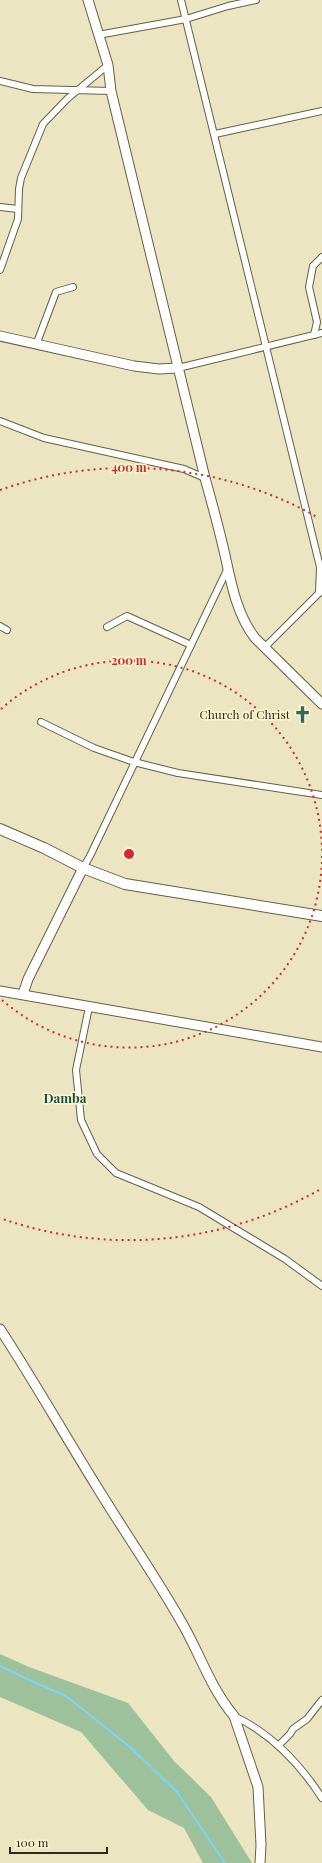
<svg xmlns="http://www.w3.org/2000/svg" width="322" height="1863" font-family="'Playfair Display',serif">
<style>
.green{fill:#9dc19a}
.lines{fill:none;stroke-linecap:round;stroke-linejoin:round}
.stream{stroke:#7ad4fd;stroke-width:2}
.street-casing{stroke:#666041;stroke-width:8}
.secondary-casing{stroke:#666041;stroke-width:11}
.primary-casing{stroke:#666041;stroke-width:12}
.street{stroke:#fff;stroke-width:6}
.secondary{stroke:#fff;stroke-width:9}
.primary{stroke:#fff;stroke-width:10}
.ring{fill:none;stroke:#d62828;stroke-width:2;stroke-dasharray:2 4}
.labels{text-anchor:middle;stroke-width:3.5;stroke-linejoin:round;paint-order:stroke}
.poi-label{font-size:12px;fill:#2d2a1d;stroke:#f8f2ce;text-anchor:end}
.neighbourhood-label{font-size:13px;font-weight:bold;fill:#1a4e40;stroke:#f8f2ce}
.centre{fill:#d62828;stroke:#f8f2ce;stroke-width:2}
.ring-label{font-size:12px;text-anchor:middle;font-weight:bold;fill:#d62828;stroke:#f8f2ce;stroke-width:3.5;stroke-linejoin:round;paint-order:stroke}
</style>
<rect width="100%" height="100%" fill="#ebe5c2"/>
<polygon class="green" points="0,1654 29,1667 128,1703 174,1761 211,1797 252,1863 203,1863 184,1828 148,1810 81,1732 0,1697"/>
<g class="lines">
<polyline class="stream" points="0,1666 27,1679 66,1696 130,1747 177,1792 225,1863"/>
<defs>
<g id="street">
<polyline points="181,0 320,567 319,593"/>
<polyline points="98,35 186,19 228,6 256,0"/>
<polyline points="0,81 33,89 111,91"/>
<polyline points="215,134 322,111"/>
<polyline points="0,207 18,209"/>
<polyline points="0,270 18,219 19,189 21,178 43,124 67,99 108,65"/>
<polyline points="314,335 317,322 309,287 313,266 322,257"/>
<polyline points="36,345 56,292 73,287"/>
<polyline points="178,368 322,333"/>
<polyline points="0,421 44,438 184,469 205,478"/>
<polyline points="0,626 7,630"/>
<polyline points="107,627 127,616 191,645"/>
<polyline points="264,648 321,591"/>
<polyline points="41,722 94,748 134,762 178,773 322,795"/>
<polyline points="83,868 90,856 227,570"/>
<polyline points="89,1007 76,1070 81,1120 97,1154 116,1173 199,1207 285,1259 322,1286"/>
<path d="M234,1716C272,1734 300,1764 322,1798"/>
<polyline points="279,1745 290,1734 293,1729 307,1719 322,1700"/>
</g>
<g id="secondary">
<path d="M88,0L108,65L111,91L205,478C212,503 219,529 225,555C231,583 237,615 255,638L322,704"/>
<polyline points="0,336 134,366 159,369 178,368"/>
<polyline points="0,991 322,1047"/>
<polyline points="23,994 28,979 83,868"/>
<path d="M0,1329C34,1381 64,1434 97,1487C125,1533 156,1577 182,1623C200,1654 211,1689 234,1716L258,1787L261,1845L260,1863"/>
</g>
<polyline id="primary" points="0,829 44,848 83,868 125,884 322,916"/>
</defs>
<use href="#street" class="street-casing"/>
<use href="#secondary" class="secondary-casing"/>
<use href="#primary" class="primary-casing"/>
<use href="#street" class="street"/>
<use href="#secondary" class="secondary"/>
<use href="#primary" class="primary"/>
</g>
<g class="ring">
<path d="M322 856A193 193 0 0 1 1 999M1 709A193 193 0 0 1 322 852"/>
<path d="M319 1190A386 386 0 0 1 0 1218M0 490A386 386 0 0 1 319 518"/>
</g>
<defs>
<symbol id="church-bare" viewBox="-9 -9 18 18"><path d="M-1.2-6h2.4v3.5h3.3v2.4h-3.3V6h-2.4V-.1h-3.3v-2.4h3.3Z" fill="#2a6b59" stroke="#f8f2ce" stroke-width="2.5" paint-order="stroke"/></symbol>
</defs>
<g fill-rule="evenodd">
<use href="#church-bare" x="290" y="702" width="25" height="25"/>
</g>
<g class="labels">
<g class="poi-label">
<text x="290" y="719">Church of Christ</text>
</g>
<g class="neighbourhood-label">
<text x="65" y="1103">Damba</text>
</g>
</g>
<circle cx="129" cy="854" r="6" class="centre"/>
<g class="ring-label">
<text x="129" y="472">400 m</text>
<text x="129" y="665">200 m</text>
</g>
<path d="M10 1847v6h97v-6" fill="none" stroke="#2d2a1d" stroke-width="2"/>
<text x="16" y="1847" font-size="12" fill="#2d2a1d" stroke="#f8f2ce" stroke-width="3" paint-order="stroke">100 m</text>
</svg>
